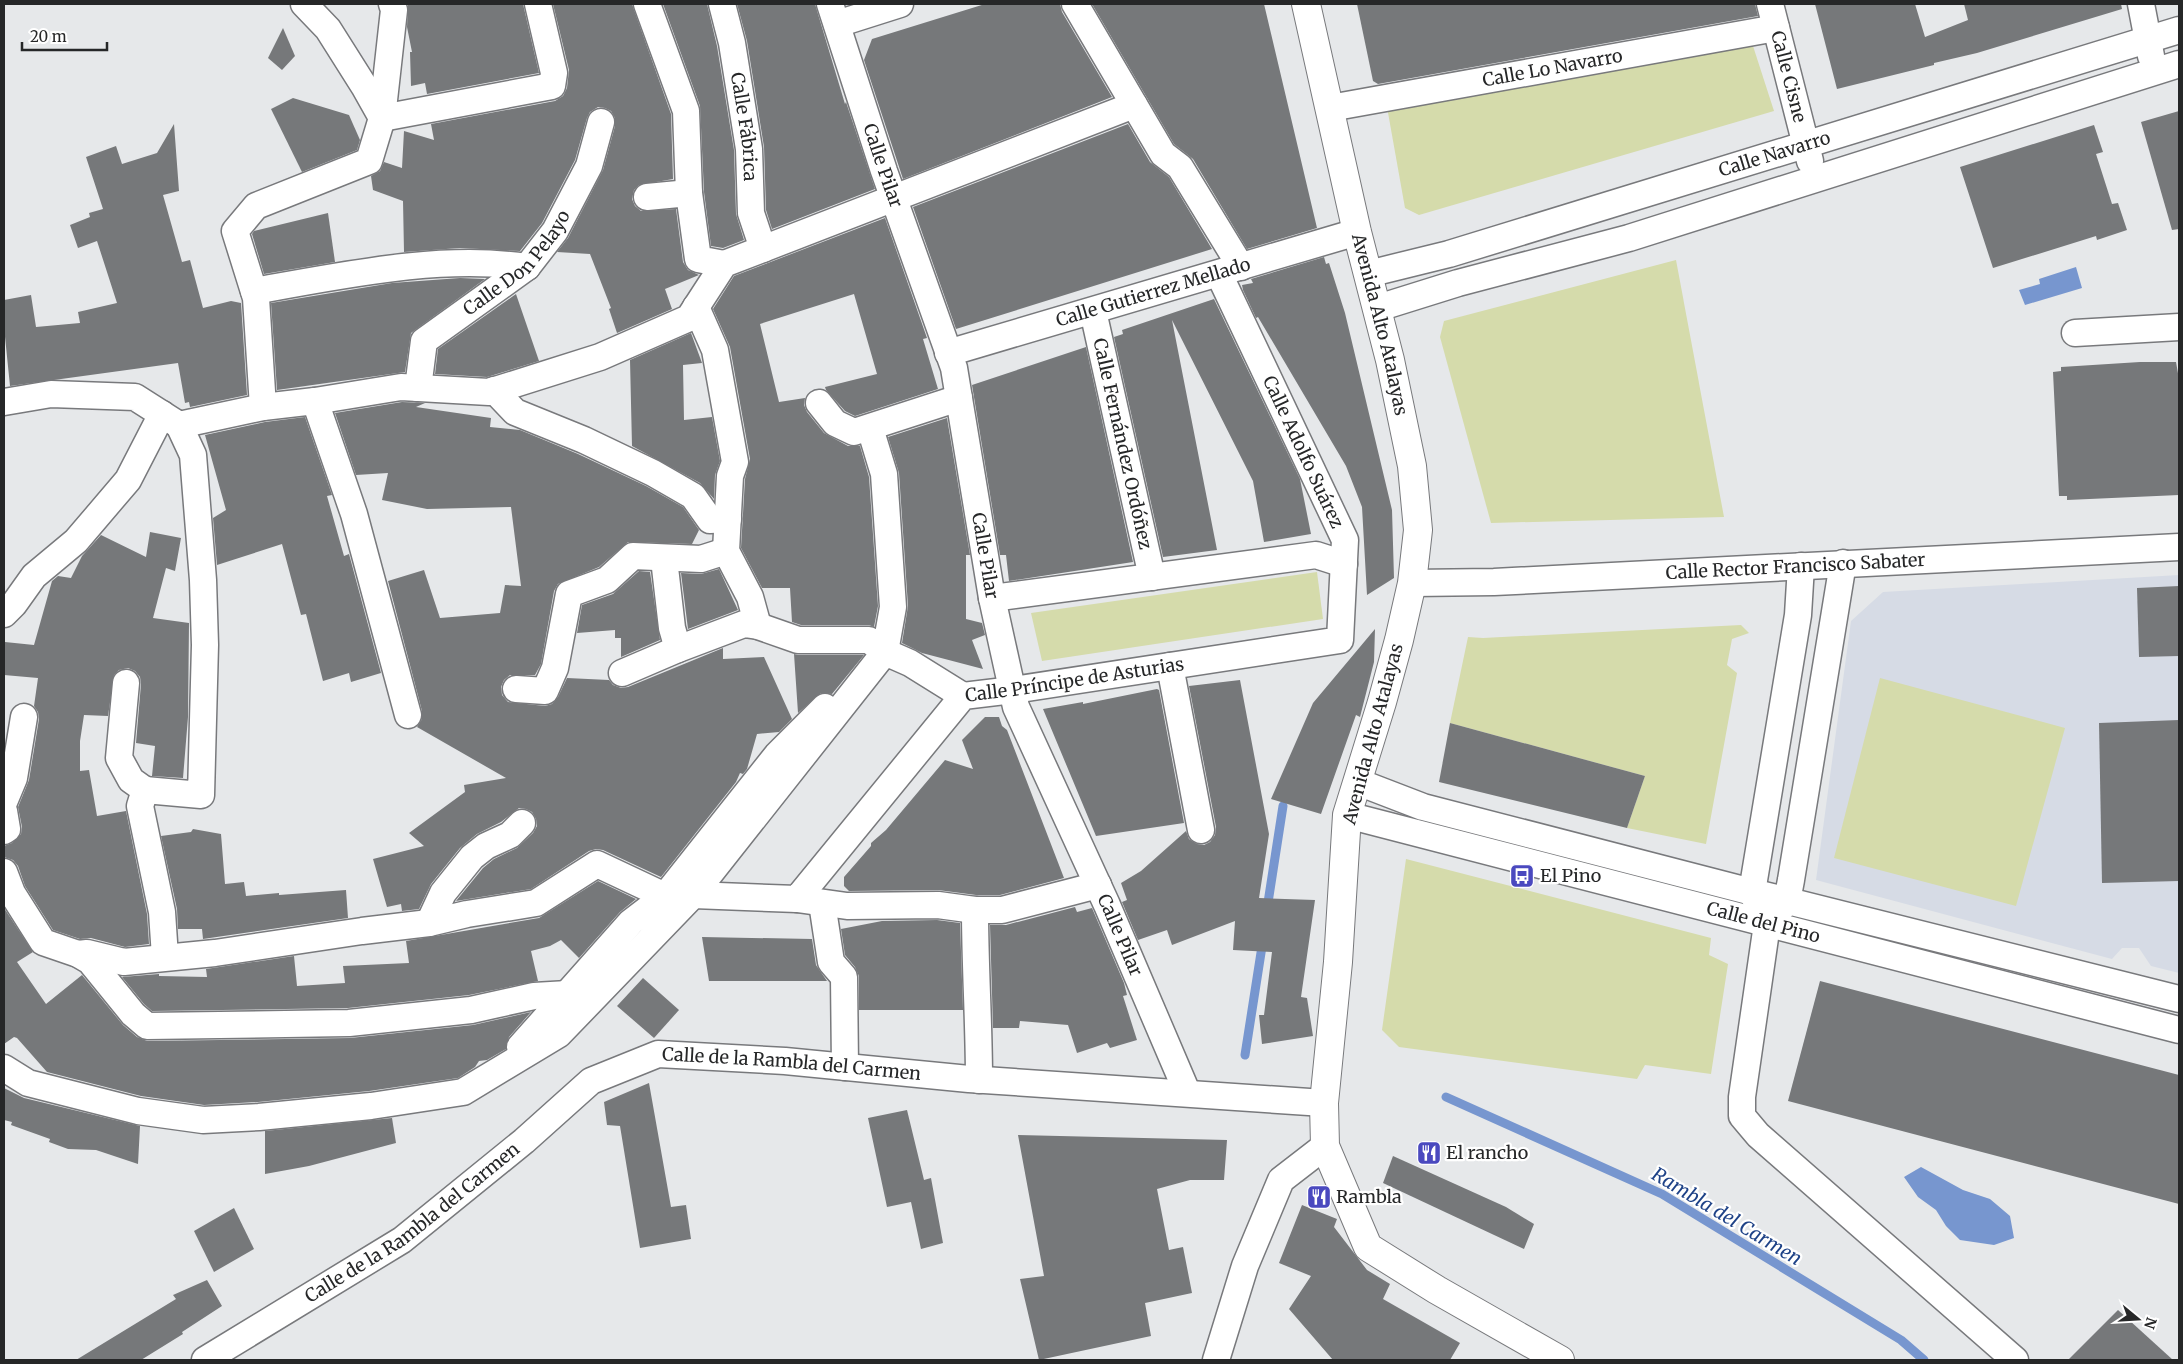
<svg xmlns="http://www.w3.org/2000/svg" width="2183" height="1364" font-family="Merriweather,serif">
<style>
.built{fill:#d6dbe5}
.green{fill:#d5dbab}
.water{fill:#7796cf}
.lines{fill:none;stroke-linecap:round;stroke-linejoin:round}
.stream{stroke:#7796cf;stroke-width:9}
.building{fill:#76787a}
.minor-casing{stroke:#78797c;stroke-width:29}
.secondary-casing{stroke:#78797c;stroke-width:30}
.minor{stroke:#fff;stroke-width:26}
.secondary{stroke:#fff;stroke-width:28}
.labels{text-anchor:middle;stroke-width:4.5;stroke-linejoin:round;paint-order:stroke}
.street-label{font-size:18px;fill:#262728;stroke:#fff}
.poi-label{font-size:18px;fill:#262728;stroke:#fff;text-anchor:start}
.water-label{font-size:19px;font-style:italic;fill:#1e4287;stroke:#fff}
</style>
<rect width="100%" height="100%" fill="#e6e8ea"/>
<polygon class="built" points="2179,575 2179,973 2151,966 2139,948 2122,948 2112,959 1816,880 1851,621 1883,592"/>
<g class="green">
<polygon points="1753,46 1774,111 1419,215 1405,208 1387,107"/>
<polygon points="1676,260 1724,517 1491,523 1440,337 1444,321"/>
<polygon points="1317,572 1323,619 1042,661 1031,613"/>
<polygon points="1741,625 1749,633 1732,639 1727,665 1737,673 1706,844 1627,828 1645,776 1450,723 1468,637 1483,638"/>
<polygon points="1880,678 2065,728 2016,906 1834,858"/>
<polygon points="1406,859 1711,938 1709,955 1728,964 1711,1074 1645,1065 1637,1079 1399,1047 1382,1030"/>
</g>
<g class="water">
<polygon points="2076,267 2082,288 2025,305 2019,290 2040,284 2039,279"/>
<polygon points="1921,1167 1963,1190 1990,1199 2010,1216 2014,1238 1994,1245 1960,1240 1946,1226 1936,1210 1918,1197 1904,1177"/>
</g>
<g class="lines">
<g class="stream">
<polyline points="1267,909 1283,806"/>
<polyline points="1245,1055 1263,940"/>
<polyline points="1446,1097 1662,1194 1901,1340 1924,1360"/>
</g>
</g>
<g class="building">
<polygon points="419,4 523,4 539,73 427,94 425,83 411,86 410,52 412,52 407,27 408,5"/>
<polygon points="553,4 632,4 671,114 673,179 639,185 634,190 632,199 635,206 641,211 676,209 683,262 688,270 699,275 665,289 672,309 617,333 609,309 611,308 590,254 557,252 568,238 603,170 615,126 615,118 611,111 605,108 598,107 590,112 587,118 575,160 542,223 520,251 460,248 404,252 403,201 373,190 371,176 380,171 384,162 402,168 404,131 434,140 431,124 555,101 563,96 567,88 569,70"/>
<polygon points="663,4 707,4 717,46 734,150 736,214 744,240 723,248 711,246 704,192 700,106"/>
<polygon points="737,4 815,4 845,104 846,102 875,189 772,229 766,210 764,147 747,41"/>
<polygon points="985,4 1060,4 1062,12 1112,97 903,179 864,60 872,39"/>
<polygon points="1092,4 1264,4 1317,228 1247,249 1193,159 1174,144"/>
<polygon points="1357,4 1755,4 1758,16 1378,84 1373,81"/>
<polygon points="1815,4 1915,4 1925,37 1968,20 1964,4 2121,4 2122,9 1977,53 1934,63 1934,65 1837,89"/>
<polygon points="283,28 295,56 282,70 268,58"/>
<polygon points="293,98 349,115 360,140 357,150 302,172 271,109"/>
<polygon points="2179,111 2179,229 2172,230 2141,122"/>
<polygon points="174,124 179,191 163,195 182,262 190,260 203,308 231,301 241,303 247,395 190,407 189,402 185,403 178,363 10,386 4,327 4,300 31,295 36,327 80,323 78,312 117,303 97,241 78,248 70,225 90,217 89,213 103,209 86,157 116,146 122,164 157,153"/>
<polygon points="1128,124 1150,162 1169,177 1212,249 956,329 913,207"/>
<polygon points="2094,125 2103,152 2096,154 2112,204 2118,203 2127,230 2097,240 2096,236 1993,268 1960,167"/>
<polygon points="328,213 335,262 264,274 252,234 254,231"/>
<polygon points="885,218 927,338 923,339 938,389 855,416 845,411 826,390 825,387 877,374 854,294 760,324 779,402 805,398 804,405 807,412 824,433 848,446 860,446 869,477 878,606 874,627 869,625 801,625 792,622 790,588 762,588 741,548 745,479 750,459 730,347 713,309 734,276"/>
<polygon points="1324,257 1326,264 1329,263 1345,313 1392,510 1394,578 1367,595 1362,507 1346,466 1258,317 1256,318 1243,290 1242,285 1253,283 1251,279"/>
<polygon points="460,278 485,279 411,333 405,372 277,390 271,303 392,283"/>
<polygon points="516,294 539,361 487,377 435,374 438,349"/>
<polygon points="1214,299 1300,479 1311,534 1264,542 1253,481 1172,320 1217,550 1163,557 1114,337 1123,334 1122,330"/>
<polygon points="691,333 702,363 683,365 684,420 712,417 720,461 715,475 714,499 700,483 632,446 630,360"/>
<polygon points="1086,347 1133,562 1009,581 1006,555 1000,555 972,385"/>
<polygon points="2140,362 2176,362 2179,379 2179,495 2067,500 2067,496 2059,496 2053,372 2061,371 2061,367"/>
<polygon points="402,402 425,403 416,407 491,418 490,427 520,430 578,454 646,486 683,507 699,530 692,544 628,542 599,567 558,584 554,591 541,664 535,675 510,675 504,680 501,687 502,695 508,702 545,706 552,704 558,697 567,678 609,680 613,685 621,688 628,687 723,648 723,659 764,657 792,719 779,732 757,734 747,769 743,774 740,773 736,782 661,877 603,850 596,849 589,851 531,889 456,901 483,868 494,859 517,848 533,833 537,826 536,819 532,812 526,809 519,808 501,822 477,834 460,848 431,884 419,909 402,911 401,904 387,907 373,859 424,846 409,833 465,792 464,785 506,778 417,727 422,719 422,711 388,581 424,570 440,618 500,613 505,585 521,586 511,507 427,509 382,500 388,473 356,475 335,413"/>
<polygon points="305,417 332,495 327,496 344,556 349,554 381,673 351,682 349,673 323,681 306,614 301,615 282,544 217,565 213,518 226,510 205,435 265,422"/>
<polygon points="947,418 970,555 966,555 966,619 982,623 985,635 972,640 983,669 922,653 902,643 908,606 899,473 888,437"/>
<polygon points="150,532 181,538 175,571 166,568 153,618 189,623 188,717 183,778 152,776 155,746 136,743 141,684 140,677 135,671 128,668 119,670 114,675 108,716 84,715 80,741 80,771 89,770 97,816 126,811 147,914 149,944 125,947 91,938 80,939 53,930 25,886 18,866 13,860 4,857 4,846 12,843 21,834 22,827 18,807 29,780 39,719 38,712 34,706 38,678 4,675 5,642 34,645 52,581 58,576 71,578 82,556 101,535 146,557"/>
<polygon points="719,569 738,610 688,629 681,573 701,574"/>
<polygon points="639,571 650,572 660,640 621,657 621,638 615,638 615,630 577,633 582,605 613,594"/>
<polygon points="2179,586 2179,656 2139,657 2137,588"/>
<polygon points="1375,629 1374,662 1360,717 1356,715 1321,814 1271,799 1313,703"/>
<polygon points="794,654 798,655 864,655 832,694 821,693 798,713"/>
<polygon points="1240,680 1269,834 1259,898 1315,900 1301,997 1307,998 1313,1036 1262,1044 1259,1015 1264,1015 1272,952 1233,950 1235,921 1172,945 1167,930 1138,940 1122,902 1127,900 1121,883 1141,871 1186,831 1189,839 1197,844 1204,845 1210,842 1215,835 1216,827 1189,686"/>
<polygon points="1157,689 1159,690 1184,823 1096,836 1043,709 1083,702 1083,704"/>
<polygon points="985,717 999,717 1002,726 1007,730 1064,878 1000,895 976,895 938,890 849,891 844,886 844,877 871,846 871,843 886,830 945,760 973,769 962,740"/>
<polygon points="2179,720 2179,881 2102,883 2099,723"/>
<polygon points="1450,723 1645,776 1627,828 1439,782"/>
<polygon points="193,829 221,834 225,884 244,882 246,896 279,893 279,895 346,890 348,918 203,939 202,929 178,929 177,909 161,836 191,832"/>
<polygon points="598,881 636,899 620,912 579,958 561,940 550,946 531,951 538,981 469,995 348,1008 152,1011 144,1004 122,977 159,974 159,976 207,977 206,969 294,956 297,986 345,983 343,966 409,963 406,941 539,918"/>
<polygon points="1075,907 1077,912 1092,908 1124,983 1127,995 1123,996 1137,1040 1110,1048 1107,1043 1077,1053 1068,1025 1020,1021 1019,1028 993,1028 990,925 1006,925"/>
<polygon points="4,908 33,952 17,962 46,1004 82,975 123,1025 137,1037 147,1041 350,1038 473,1025 531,1012 509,1037 506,1049 487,1060 479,1061 475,1067 458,1078 369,1091 258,1102 204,1105 141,1096 47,1072 17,1038 14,1037 4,1044"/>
<polygon points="937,920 960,923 963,1010 859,1010 859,976 855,967 845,955 841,929 882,921"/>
<polygon points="702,937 812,939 816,965 827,981 709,981"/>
<polygon points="643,978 679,1010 654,1038 617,1006"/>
<polygon points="1820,981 2179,1075 2179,1204 1788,1101"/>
<polygon points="649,1083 671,1207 686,1205 691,1239 640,1248 620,1126 607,1125 604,1102"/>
<polygon points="4,1088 24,1098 140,1126 138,1164 96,1150 68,1149 49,1142 50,1139 11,1125 12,1122 4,1120"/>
<polygon points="907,1110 924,1180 931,1178 943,1243 921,1249 911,1202 887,1207 868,1118"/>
<polygon points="392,1118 396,1143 309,1166 265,1174 265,1131"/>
<polygon points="1018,1135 1227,1140 1224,1180 1190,1180 1157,1189 1169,1250 1183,1247 1192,1293 1145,1303 1151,1336 1039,1360 1020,1279 1044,1276"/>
<polygon points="1393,1156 1506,1207 1534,1224 1524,1249 1383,1183"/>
<polygon points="1302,1205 1337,1219 1334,1227 1367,1270 1390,1284 1383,1299 1460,1343 1450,1360 1333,1360 1289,1309 1311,1276 1279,1263"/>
<polygon points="234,1208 254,1249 214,1272 194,1231"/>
<polygon points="207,1280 222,1306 182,1332 183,1334 141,1360 76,1360 176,1299 173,1295"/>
<polygon points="2118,1310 2173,1360 2068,1360"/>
</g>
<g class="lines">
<defs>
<g id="minor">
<polyline points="392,4 394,10 382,118 552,86 554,73 538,4"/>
<polyline points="647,4 686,111 689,193"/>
<path id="s1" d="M722,4L732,43L749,149L751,213L763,249"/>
<path id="s2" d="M830,4L884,171L954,368L992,598L1016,707L1107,905L1187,1092"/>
<polyline points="1075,4 1163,154 1180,167 1241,267"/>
<path id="s3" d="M1770,4L1810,161"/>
<polyline points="2141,4 2151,56"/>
<polyline points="837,24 900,4"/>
<path id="s4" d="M1330,108L1776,28"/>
<polyline points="647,197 689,193 698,259 724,264"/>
<path id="s5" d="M1368,274L1449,254L2179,30"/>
<path d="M254,291C341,276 439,254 527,267"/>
<polyline points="696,307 715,350 735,462 730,476 726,551 750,597 758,626"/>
<polyline points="1378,308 1458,283 1629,238 2179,64"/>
<path id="s6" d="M1093,311L1152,577"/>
<polyline points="2075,333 2179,327"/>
<path id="s7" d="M948,353L1357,232"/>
<path id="s8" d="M418,388L424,341L527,267L555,231L589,166L601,122"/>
<polyline points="494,390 515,412 584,440 653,473 693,496 710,520 728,519"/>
<polyline points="315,401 354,514 408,715"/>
<polyline points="4,402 51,394 135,397 179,425 263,407 315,401 401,387 489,392 600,357 689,318 724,264 1134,105"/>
<polyline points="819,403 835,423 854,432 959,398"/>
<polyline points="263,407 256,298 235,231 256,206 369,161 382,118 364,86 328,29 304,4"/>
<polyline points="664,559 672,628 678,649"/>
<polyline points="1801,566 1798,615 1752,892 1767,924 1742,1097 1742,1116 1758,1135 2015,1360"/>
<path id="s9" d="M1412,583L1494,582L2179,547"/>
<polyline points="992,598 1316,555 1344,564"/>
<polyline points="4,614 14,604 34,576 76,541 128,480 162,414"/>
<polyline points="1170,666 1201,830"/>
<polyline points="622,673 678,649 744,624 758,626 798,640 869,640 885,652 893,607 884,474 870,428"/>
<polyline points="126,683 119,758 131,780 145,790 140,806 162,912 165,957"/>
<polyline points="516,689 545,691 555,668 569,594 607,580 633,556 701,559 726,551"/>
<polyline points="1358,782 1423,807 1752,892 2179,999"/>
<polyline points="145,790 201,795 205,645 203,580 193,455 179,425"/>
<polyline points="4,802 14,778 24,717"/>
<polyline points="4,811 7,829 4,831"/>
<path id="s10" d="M1347,815L2179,1030"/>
<polyline points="4,872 12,893 43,942 78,954 90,961 133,1014 147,1026 349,1023 471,1010 534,996 568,994"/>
<path id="s11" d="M693,895L797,899L963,696L1013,690L1340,640L1345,540L1219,274"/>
<polyline points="797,899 847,906 938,905 975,910 1002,910 1098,885"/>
<polyline points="822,903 831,962 844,977 845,1067"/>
<path d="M975,910C975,967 979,1023 979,1080"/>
<polyline points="1776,914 1787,901 1791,880 1843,563"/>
<polyline points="429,923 443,893 472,857 486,846 510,835 522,823"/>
<polyline points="78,954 87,953 124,962 215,953 362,931 429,923 467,914 536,903 597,864 665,896"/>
<polyline points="520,1047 631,922 665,896 777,755 825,707"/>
<polyline points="4,1068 28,1083 138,1111 203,1120 259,1117 371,1106 463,1092 559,1034 693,895 885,652 910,663 963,696"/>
<path id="s12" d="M205,1360L402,1240L524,1141L591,1081L658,1054L785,1061L969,1079L1324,1103"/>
<polyline points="1216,1360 1245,1266 1281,1180 1325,1146"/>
</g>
<g id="secondary">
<path id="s13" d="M1306,4L1357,232L1390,360L1412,466L1418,530L1412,583L1399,640L1382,702L1347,815L1338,962L1324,1103L1325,1146L1368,1247L1437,1290L1560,1360"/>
</g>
</defs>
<use href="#minor" class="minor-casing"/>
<use href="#secondary" class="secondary-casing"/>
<use href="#minor" class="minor"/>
<use href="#secondary" class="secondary"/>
</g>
<defs>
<symbol id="bus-square" viewBox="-11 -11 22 22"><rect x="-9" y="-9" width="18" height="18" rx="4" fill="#4a49bf" stroke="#fff"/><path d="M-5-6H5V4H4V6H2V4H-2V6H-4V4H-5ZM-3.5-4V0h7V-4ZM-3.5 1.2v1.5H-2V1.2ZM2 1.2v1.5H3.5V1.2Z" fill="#fff"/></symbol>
<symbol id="restaurant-square" viewBox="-11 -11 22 22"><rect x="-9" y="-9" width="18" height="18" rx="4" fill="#4a49bf" stroke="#fff"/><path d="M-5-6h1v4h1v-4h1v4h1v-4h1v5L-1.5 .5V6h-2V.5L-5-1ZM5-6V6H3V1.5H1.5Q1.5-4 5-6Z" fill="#fff"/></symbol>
</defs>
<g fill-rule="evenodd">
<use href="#bus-square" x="1508" y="862" width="28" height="28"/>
<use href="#restaurant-square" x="1415" y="1139" width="28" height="28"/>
<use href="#restaurant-square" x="1305" y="1183" width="28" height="28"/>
</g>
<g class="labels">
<g class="street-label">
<text dy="6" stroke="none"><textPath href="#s4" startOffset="226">Calle Lo Navarro</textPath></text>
<text dy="6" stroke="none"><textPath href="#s3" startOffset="75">Calle Cisne</textPath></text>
<text dy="6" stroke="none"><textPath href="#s1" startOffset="125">Calle Fábrica</textPath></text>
<text dy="6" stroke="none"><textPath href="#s5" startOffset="424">Calle Navarro</textPath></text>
<text dy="6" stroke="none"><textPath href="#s2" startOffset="170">Calle Pilar</textPath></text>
<text dy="6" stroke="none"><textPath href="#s8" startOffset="170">Calle Don Pelayo</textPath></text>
<text dy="6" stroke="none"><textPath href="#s7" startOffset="214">Calle Gutierrez Mellado</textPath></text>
<text dy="6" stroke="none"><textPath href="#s13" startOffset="329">Avenida Alto Atalayas</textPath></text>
<text dy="6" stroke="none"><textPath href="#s6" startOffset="136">Calle Fernández Ordóñez</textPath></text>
<text transform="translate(1303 452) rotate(65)" y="6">Calle Adolfo Suárez</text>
<text dy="6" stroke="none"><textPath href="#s2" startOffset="575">Calle Pilar</textPath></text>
<text dy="6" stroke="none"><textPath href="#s9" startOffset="384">Calle Rector Francisco Sabater</textPath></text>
<text dy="6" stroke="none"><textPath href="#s11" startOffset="479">Calle Príncipe de Asturias</textPath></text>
<text transform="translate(1373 734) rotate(-75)" y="6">Avenida Alto Atalayas</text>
<text dy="6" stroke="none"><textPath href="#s10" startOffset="430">Calle del Pino</textPath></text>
<text dy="6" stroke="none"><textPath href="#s2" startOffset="980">Calle Pilar</textPath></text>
<text dy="6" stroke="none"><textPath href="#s12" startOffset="684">Calle de la Rambla del Carmen</textPath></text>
<text dy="6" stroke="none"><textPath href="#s12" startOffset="249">Calle de la Rambla del Carmen</textPath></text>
</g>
<g class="poi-label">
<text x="1540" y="882">El Pino</text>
<text x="1446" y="1159">El rancho</text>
<text x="1336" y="1203">Rambla</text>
</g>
<g class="water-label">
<text transform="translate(1727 1216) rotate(31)" y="7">Rambla del Carmen</text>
</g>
</g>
<rect width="2183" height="1364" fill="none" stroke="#262728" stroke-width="10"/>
<g transform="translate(2138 1319) rotate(108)" stroke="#ffffff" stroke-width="4" paint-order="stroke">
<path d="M0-4L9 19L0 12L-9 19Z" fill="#262728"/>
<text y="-8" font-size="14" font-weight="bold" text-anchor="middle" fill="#262728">N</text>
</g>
<path d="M22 42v8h85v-8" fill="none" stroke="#262728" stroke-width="2.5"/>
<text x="30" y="42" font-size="15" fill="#262728" stroke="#ffffff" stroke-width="4" paint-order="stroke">20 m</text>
</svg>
